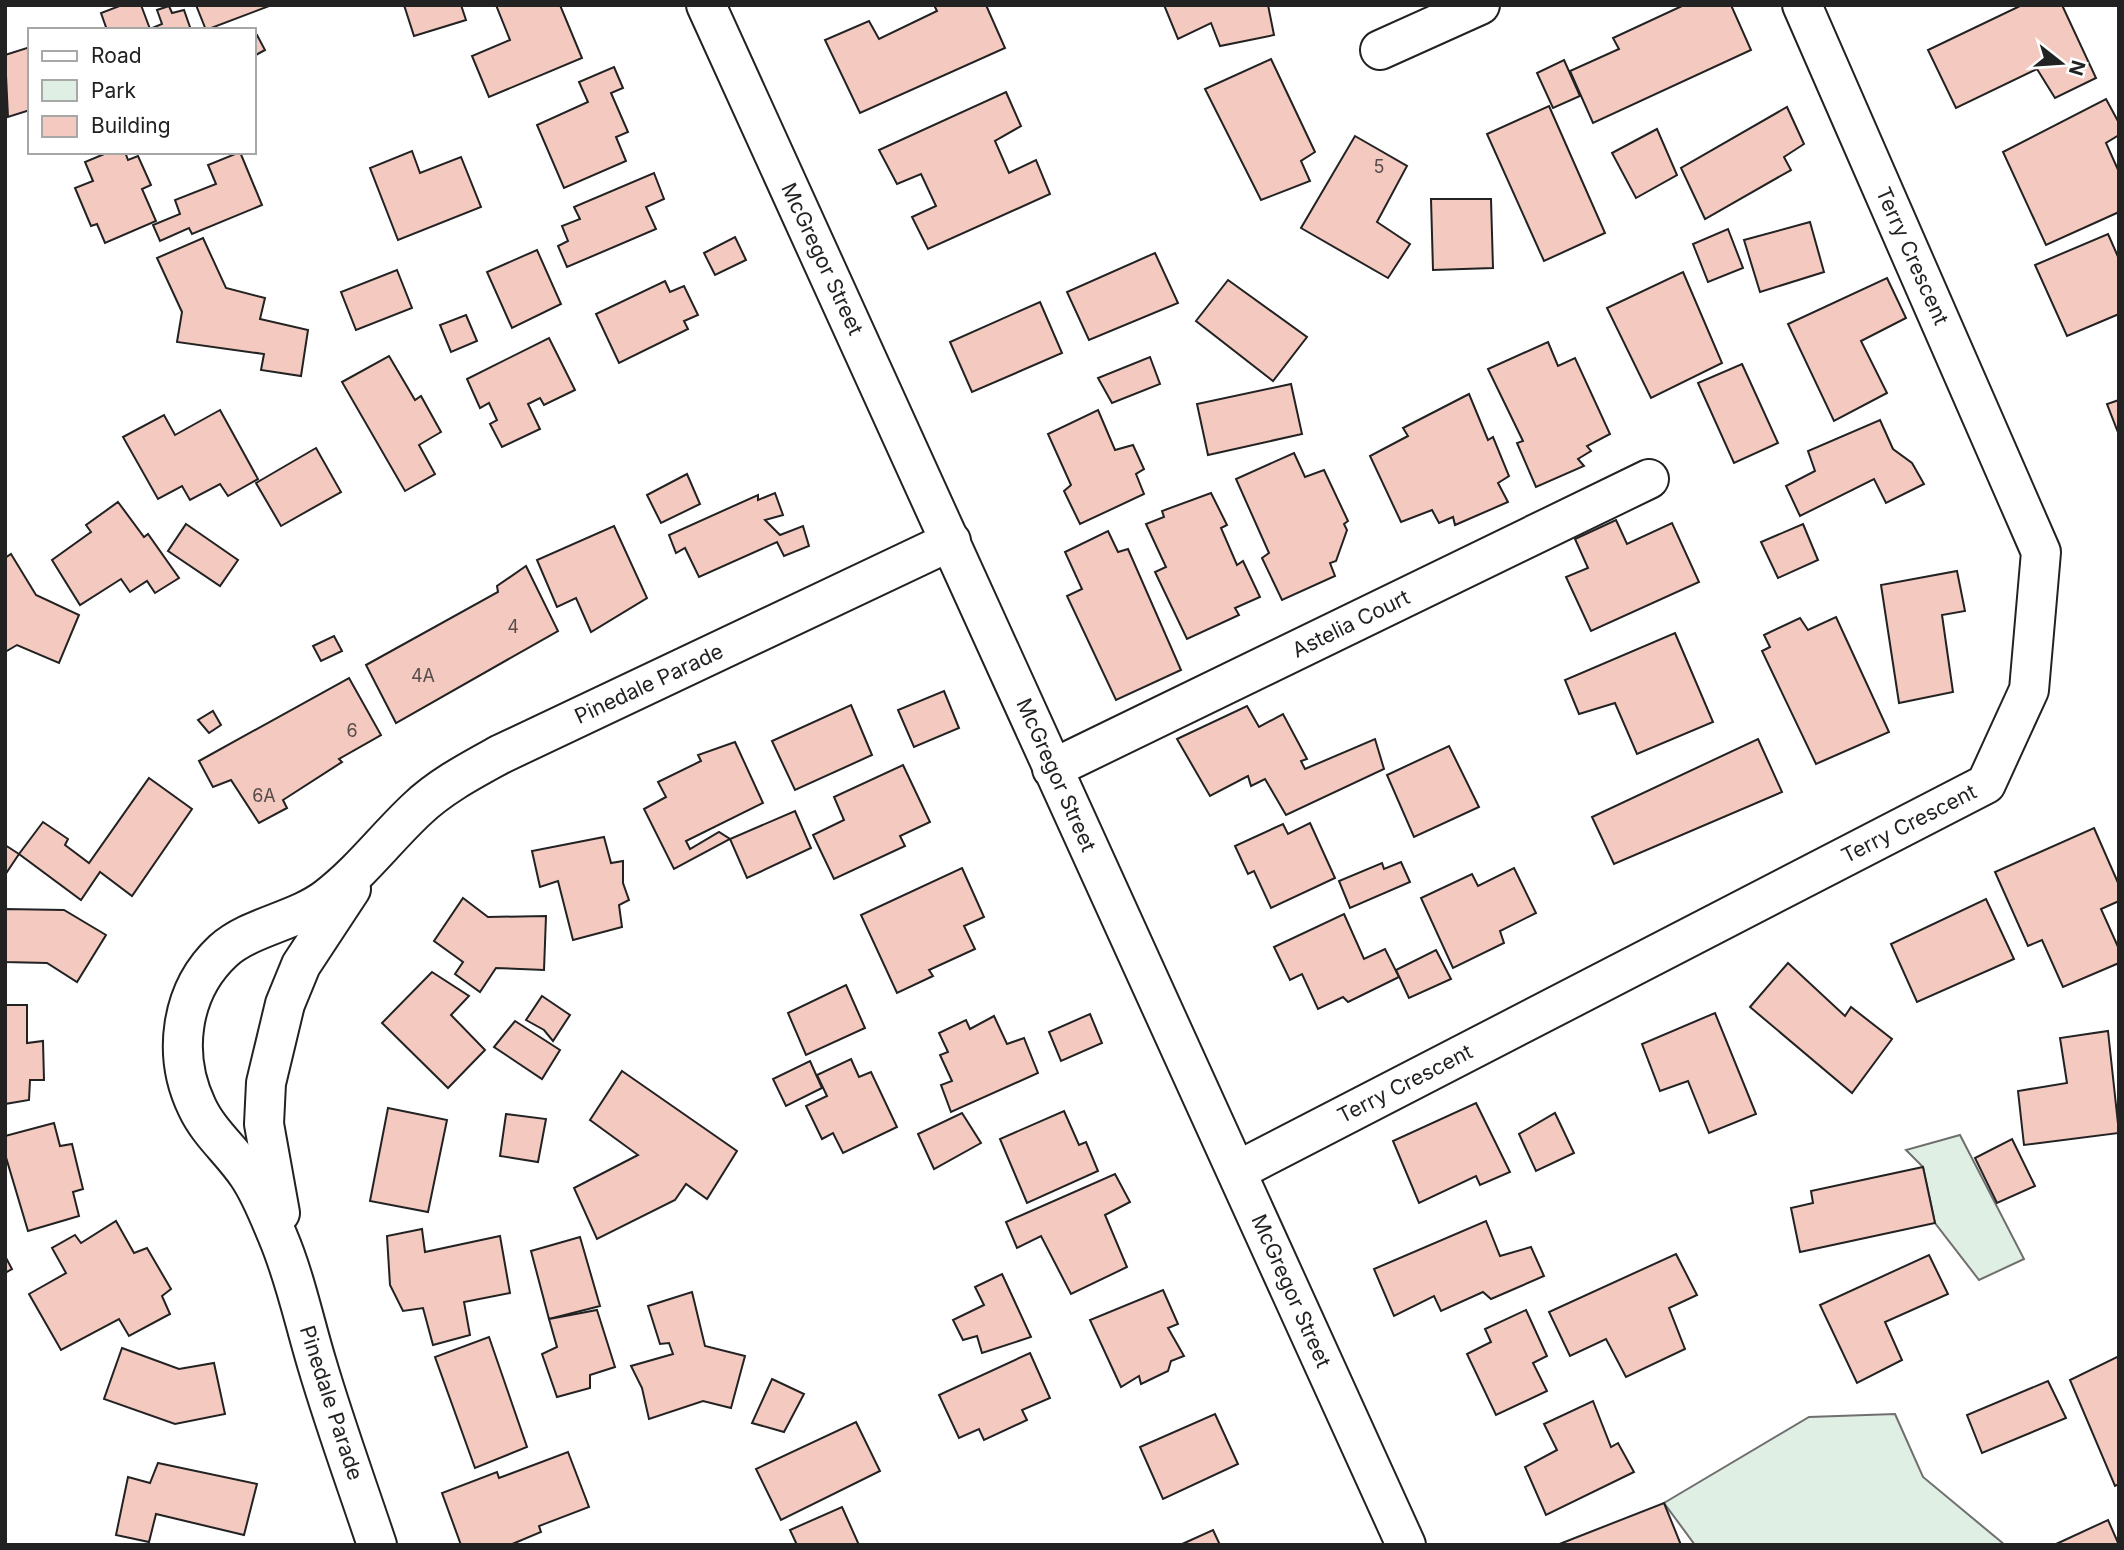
<svg xmlns="http://www.w3.org/2000/svg" width="2124" height="1550" font-family="Inter,sans-serif">
<style>
.green{fill:#e0efe3;stroke:#6f6f6f;stroke-width:2}
.building{fill:#f3c9c0;stroke:#222;stroke-width:2}
.lines{fill:none;stroke-linecap:round;stroke-linejoin:round}
.minor-casing{stroke:#222;stroke-width:42}
.tertiary-casing{stroke:#222;stroke-width:42}
.minor{stroke:#fff;stroke-width:38}
.tertiary{stroke:#fff;stroke-width:38}
.labels{text-anchor:middle;stroke-width:5;stroke-linejoin:round;paint-order:stroke}
.number-label{font-size:18px;fill:#564c4a}
.street-label{font-size:21px;fill:#222;stroke:#fff}
</style>
<rect width="100%" height="100%" fill="#fff"/>
<g class="green">
<polygon points="1960,1135 2024,1259 1979,1280 1935,1223 1923,1167 1906,1150"/>
<polygon points="1895,1414 1923,1477 2005,1545 1695,1545 1664,1503 1809,1417"/>
</g>
<g class="building">
<polygon points="122,5 141,5 150,29 162,24 157,10 169,6 172,13 184,10 191,30 107,30 101,13"/>
<polygon points="196,5 269,5 269,6 206,30"/>
<polygon points="404,5 461,5 466,20 414,36"/>
<polygon points="496,5 560,5 582,58 489,97 472,56 510,40"/>
<polygon points="934,5 986,5 1005,48 860,113 825,40 869,21 879,39 937,11"/>
<polygon points="1164,5 1268,5 1274,35 1220,46 1211,23 1178,39"/>
<polygon points="1684,5 1731,5 1751,50 1593,123 1570,71 1619,49 1613,38"/>
<polygon points="2022,5 2062,5 2096,78 2055,98 2037,69 1956,108 1928,50"/>
<polygon points="257,35 265,50 254,56 254,36"/>
<polygon points="30,47 30,110 8,117 5,55"/>
<polygon points="1271,59 1315,152 1301,161 1310,181 1261,200 1205,89"/>
<polygon points="1564,60 1580,96 1553,108 1537,73"/>
<polygon points="614,67 623,88 611,93 628,132 616,137 626,161 564,188 537,125 588,102 579,82"/>
<polygon points="1006,92 1021,126 995,141 1009,173 1036,160 1050,194 928,249 912,217 936,206 921,174 897,184 879,150"/>
<polygon points="2106,99 2119,123 2119,135 2106,143 2119,172 2119,212 2046,245 2003,152"/>
<polygon points="1549,106 1605,233 1544,261 1487,134"/>
<polygon points="1787,107 1804,144 1784,157 1791,170 1705,219 1681,168"/>
<polygon points="1657,129 1677,175 1636,198 1612,153"/>
<polygon points="1355,136 1407,166 1377,222 1410,244 1388,278 1301,228"/>
<polygon points="412,151 420,173 461,157 481,207 398,240 370,168"/>
<polygon points="109,152 125,152 128,160 138,156 151,185 142,189 156,221 105,243 97,224 91,226 75,188 93,181 85,162"/>
<polygon points="240,152 262,205 192,234 189,228 160,241 153,225 180,214 175,200 216,184 208,165"/>
<polygon points="654,173 664,199 646,207 656,229 567,267 558,246 568,241 562,226 580,219 574,207"/>
<polygon points="1431,199 1491,199 1493,268 1433,270"/>
<polygon points="1810,222 1824,272 1760,292 1744,240"/>
<polygon points="1728,229 1743,268 1708,282 1693,244"/>
<polygon points="2108,234 2119,259 2119,314 2067,336 2035,265"/>
<polygon points="735,237 746,260 715,275 704,253"/>
<polygon points="203,238 226,288 265,298 260,319 308,330 301,376 261,370 264,354 177,342 182,312 157,258"/>
<polygon points="537,250 561,304 512,328 487,272"/>
<polygon points="1155,253 1178,303 1089,340 1067,292"/>
<polygon points="397,270 412,308 356,330 341,292"/>
<polygon points="1683,272 1722,363 1651,398 1607,308"/>
<polygon points="1887,278 1906,318 1861,341 1887,393 1834,421 1788,324"/>
<polygon points="1228,280 1307,337 1273,381 1196,321"/>
<polygon points="665,281 670,292 684,286 698,315 684,321 688,329 619,363 596,314"/>
<polygon points="1040,302 1062,353 972,392 950,342"/>
<polygon points="466,315 477,341 451,352 440,325"/>
<polygon points="549,338 575,390 544,405 540,398 528,404 540,429 502,447 490,424 497,420 489,403 480,408 467,379"/>
<polygon points="1548,342 1558,366 1575,358 1610,434 1587,446 1591,451 1578,459 1584,466 1536,487 1517,443 1523,441 1488,369"/>
<polygon points="389,356 415,400 421,396 441,432 419,445 435,474 405,491 342,382"/>
<polygon points="1150,357 1160,384 1112,403 1098,378"/>
<polygon points="1742,364 1778,443 1734,463 1698,383"/>
<polygon points="1291,384 1302,434 1208,455 1197,404"/>
<polygon points="1469,394 1488,440 1493,437 1509,476 1498,483 1508,502 1455,525 1453,517 1439,523 1432,510 1401,522 1370,456 1408,436 1403,428"/>
<polygon points="2119,400 2119,435 2107,404"/>
<polygon points="220,410 258,479 228,496 220,484 190,500 182,486 158,499 123,437 164,415 175,435"/>
<polygon points="1098,410 1115,450 1133,445 1144,469 1136,474 1144,494 1080,524 1064,491 1071,485 1048,434"/>
<polygon points="1880,420 1893,449 1912,463 1924,484 1886,503 1874,479 1800,516 1786,486 1815,471 1808,451"/>
<polygon points="316,448 341,492 281,526 256,483"/>
<polygon points="1294,453 1305,477 1324,470 1348,521 1344,524 1347,530 1336,561 1330,563 1335,576 1282,600 1262,558 1269,553 1236,479"/>
<polygon points="687,474 700,504 661,523 647,495"/>
<polygon points="775,493 783,515 765,520 780,535 803,526 809,546 784,556 777,542 699,577 685,548 676,553 669,535 758,495 758,500"/>
<polygon points="1211,493 1227,525 1221,528 1237,565 1243,561 1260,597 1235,608 1239,615 1187,639 1155,572 1166,567 1146,524 1164,517 1162,511"/>
<polygon points="118,502 144,537 148,534 179,578 155,593 147,581 130,592 121,579 80,605 52,560 91,532 86,525"/>
<polygon points="1616,520 1627,544 1672,523 1699,582 1591,631 1566,577 1588,568 1575,539"/>
<polygon points="186,524 238,560 220,586 168,551"/>
<polygon points="1803,524 1818,560 1778,578 1761,542"/>
<polygon points="614,526 647,598 591,632 576,598 557,607 537,560"/>
<polygon points="1108,531 1118,552 1128,549 1181,670 1116,700 1067,596 1082,589 1065,552"/>
<polygon points="11,554 36,595 79,615 59,663 17,645 5,652 5,558"/>
<polygon points="526,566 558,631 396,723 366,665 498,592 497,586"/>
<polygon points="1957,571 1965,611 1942,615 1953,692 1899,703 1881,585"/>
<polygon points="1836,617 1889,732 1816,764 1762,651 1770,647 1764,635 1800,618 1808,630"/>
<polygon points="1675,633 1713,722 1637,754 1615,703 1579,714 1565,680"/>
<polygon points="334,636 342,651 321,661 313,646"/>
<polygon points="349,678 381,735 339,759 342,762 283,800 287,808 259,823 231,780 213,787 199,761"/>
<polygon points="944,691 959,728 914,747 898,710"/>
<polygon points="851,705 872,755 795,790 772,741"/>
<polygon points="1247,706 1259,727 1283,714 1307,759 1301,761 1305,769 1375,739 1384,769 1286,815 1265,779 1251,786 1248,776 1210,796 1177,739"/>
<polygon points="213,711 221,725 209,733 198,720"/>
<polygon points="1758,739 1782,792 1614,864 1592,817"/>
<polygon points="735,742 763,803 686,841 690,849 719,832 730,839 674,869 644,809 666,797 658,782 701,761 698,755"/>
<polygon points="1449,746 1479,807 1414,837 1387,775"/>
<polygon points="903,765 930,822 900,836 905,846 834,879 813,835 844,820 834,797"/>
<polygon points="149,778 192,809 132,896 100,872 81,900 19,854 43,822 68,839 65,845 89,863"/>
<polygon points="795,811 811,848 747,878 730,839"/>
<polygon points="1310,823 1335,878 1271,908 1254,871 1248,874 1235,846 1283,824 1288,834"/>
<polygon points="2094,828 2119,885 2119,901 2101,909 2119,949 2119,963 2063,987 2042,940 2028,946 1995,872"/>
<polygon points="604,837 611,863 623,861 623,883 629,900 619,905 622,927 573,940 558,881 540,887 532,851"/>
<polygon points="5,845 19,854 5,875"/>
<polygon points="1401,862 1410,882 1350,908 1339,881 1382,863 1384,869"/>
<polygon points="962,868 984,917 964,926 975,949 929,970 933,976 897,993 861,915"/>
<polygon points="1514,868 1536,913 1500,931 1504,943 1453,968 1421,898 1472,874 1478,886"/>
<polygon points="463,898 488,917 546,916 544,970 496,968 480,992 455,974 463,962 434,941"/>
<polygon points="1986,899 2014,959 1917,1002 1891,944"/>
<polygon points="5,909 64,910 106,935 77,982 47,963 5,962"/>
<polygon points="1344,914 1364,959 1385,949 1399,977 1348,1002 1343,997 1318,1009 1302,974 1290,980 1274,947"/>
<polygon points="1436,950 1451,979 1409,998 1396,970"/>
<polygon points="1788,963 1845,1016 1851,1007 1892,1039 1852,1093 1750,1007"/>
<polygon points="432,972 469,996 451,1015 485,1050 448,1088 382,1023"/>
<polygon points="846,985 865,1028 806,1055 788,1013"/>
<polygon points="542,996 570,1015 553,1041 544,1030 526,1020"/>
<polygon points="5,1005 27,1005 27,1043 43,1041 44,1080 30,1080 29,1100 5,1104"/>
<polygon points="1715,1013 1756,1114 1709,1133 1688,1081 1660,1091 1642,1044"/>
<polygon points="1090,1014 1102,1043 1061,1061 1049,1032"/>
<polygon points="994,1016 1007,1044 1024,1038 1038,1073 951,1112 941,1085 952,1081 940,1055 948,1052 939,1033 966,1020 970,1029"/>
<polygon points="515,1021 560,1050 542,1079 494,1047"/>
<polygon points="2108,1031 2119,1133 2024,1145 2018,1091 2067,1083 2060,1038"/>
<polygon points="851,1059 859,1077 871,1072 897,1127 843,1153 833,1133 822,1139 806,1106 827,1096 817,1075"/>
<polygon points="810,1061 822,1088 786,1106 773,1079"/>
<polygon points="622,1071 737,1151 707,1199 686,1184 675,1200 597,1239 574,1188 638,1155 590,1120"/>
<polygon points="1476,1103 1510,1172 1480,1185 1476,1176 1419,1203 1393,1141"/>
<polygon points="388,1108 447,1120 428,1212 370,1201"/>
<polygon points="1064,1111 1079,1145 1086,1142 1098,1171 1027,1203 1000,1139"/>
<polygon points="962,1113 981,1143 934,1169 918,1134"/>
<polygon points="1555,1113 1574,1153 1536,1171 1519,1134"/>
<polygon points="506,1114 546,1119 538,1162 500,1156"/>
<polygon points="54,1123 60,1146 72,1144 83,1189 73,1192 79,1216 28,1231 5,1154 5,1136"/>
<polygon points="2012,1139 2035,1186 1997,1203 1975,1158"/>
<polygon points="1923,1167 1935,1223 1800,1252 1791,1208 1813,1203 1811,1191"/>
<polygon points="1115,1174 1130,1202 1105,1215 1127,1267 1071,1294 1041,1236 1017,1248 1006,1222"/>
<polygon points="116,1221 134,1253 147,1248 171,1289 162,1296 170,1314 129,1336 119,1319 61,1350 29,1294 66,1273 52,1248 75,1235 81,1243"/>
<polygon points="1486,1221 1500,1256 1531,1247 1544,1276 1491,1299 1483,1292 1441,1311 1434,1296 1394,1316 1374,1269"/>
<polygon points="422,1229 425,1252 500,1236 510,1293 464,1302 470,1335 433,1345 423,1308 403,1311 390,1285 387,1236"/>
<polygon points="580,1237 600,1306 549,1319 531,1251"/>
<polygon points="1676,1254 1697,1295 1669,1308 1685,1349 1626,1377 1606,1339 1570,1356 1549,1312"/>
<polygon points="1929,1255 1948,1294 1885,1322 1902,1360 1857,1383 1820,1305"/>
<polygon points="5,1256 12,1269 5,1273"/>
<polygon points="1002,1274 1031,1337 982,1353 977,1336 963,1340 953,1320 984,1305 975,1287"/>
<polygon points="1163,1290 1178,1324 1168,1328 1184,1356 1171,1361 1168,1371 1141,1384 1139,1376 1121,1387 1090,1320"/>
<polygon points="692,1292 705,1346 745,1356 731,1408 703,1401 649,1419 642,1388 631,1366 673,1354 669,1343 660,1344 648,1306"/>
<polygon points="597,1310 615,1367 590,1375 590,1388 557,1397 542,1354 557,1347 549,1319"/>
<polygon points="1526,1310 1547,1356 1533,1363 1547,1391 1496,1415 1467,1354 1491,1342 1485,1329"/>
<polygon points="489,1337 527,1447 475,1468 435,1357"/>
<polygon points="122,1348 179,1369 214,1363 225,1414 175,1424 104,1399"/>
<polygon points="1030,1353 1050,1398 1022,1410 1027,1420 984,1440 979,1429 959,1438 939,1395"/>
<polygon points="2119,1356 2119,1484 2115,1486 2070,1380"/>
<polygon points="772,1379 804,1394 784,1432 752,1423"/>
<polygon points="2048,1381 2066,1418 1982,1453 1967,1415"/>
<polygon points="1593,1401 1611,1447 1618,1443 1634,1472 1546,1515 1525,1467 1557,1450 1544,1424"/>
<polygon points="1215,1414 1238,1464 1163,1499 1140,1447"/>
<polygon points="856,1422 880,1471 781,1520 756,1469"/>
<polygon points="568,1452 589,1507 539,1526 541,1532 510,1545 461,1545 442,1493 497,1472 499,1478"/>
<polygon points="158,1463 257,1484 244,1535 156,1514 149,1542 116,1535 128,1477 150,1483"/>
<polygon points="1664,1503 1681,1545 1557,1545"/>
<polygon points="842,1507 859,1545 797,1545 790,1530"/>
<polygon points="2108,1520 2119,1545 2054,1545"/>
<polygon points="1213,1530 1220,1545 1180,1545"/>
</g>
<g class="lines">
<defs>
<g id="minor">
<polyline points="1380,50 1480,5"/>
<polyline points="1052,769 1649,479"/>
<polyline points="1237,1171 1986,784 2029,690 2041,552 1802,5"/>
<polyline points="280,1213 264,1124 266,1083 285,1004 301,965 351,889"/>
<path d="M377,1545C357,1485 335,1425 317,1364C304,1321 295,1277 278,1237C269,1216 261,1194 248,1175C232,1151 209,1133 197,1107C172,1055 180,991 223,951C249,927 297,921 327,898C361,872 386,838 417,809C441,786 472,770 501,754L951,541"/>
</g>
<polyline id="tertiary" points="706,5 1406,1545"/>
</defs>
<use href="#minor" class="minor-casing"/>
<use href="#tertiary" class="tertiary-casing"/>
<use href="#minor" class="minor"/>
<use href="#tertiary" class="tertiary"/>
</g>
<g class="labels">
<g class="number-label">
<text x="1379" y="173">5</text>
<text x="513" y="633">4</text>
<text x="423" y="682">4A</text>
<text x="352" y="737">6</text>
<text x="264" y="802">6A</text>
</g>
<g class="street-label">
<text transform="translate(1912 256) rotate(66)" y="7">Terry Crescent</text>
<text transform="translate(822 259) rotate(65)" y="7">McGregor Street</text>
<text transform="translate(1351 624) rotate(-26)" y="7">Astelia Court</text>
<text transform="translate(649 684) rotate(-25)" y="7">Pinedale Parade</text>
<text transform="translate(1056 775) rotate(66)" y="7">McGregor Street</text>
<text transform="translate(1909 824) rotate(-27)" y="7">Terry Crescent</text>
<text transform="translate(1405 1084) rotate(-27)" y="7">Terry Crescent</text>
<text transform="translate(1291 1291) rotate(66)" y="7">McGregor Street</text>
<text transform="translate(331 1403) rotate(72)" y="7">Pinedale Parade</text>
</g>
</g>
<rect width="2124" height="1550" fill="none" stroke="#222222" stroke-width="14"/>
<rect x="28" y="28" width="228" height="126" fill="#ffffff" stroke="#a7a7a7" stroke-width="2"/>
<rect x="42" y="51" width="35" height="10" fill="#ffffff" stroke="#a7a7a7" stroke-width="2"/>
<text x="91" y="63" font-size="21" fill="#222222">Road</text>
<rect x="42" y="80" width="35" height="21" fill="#e0efe3" stroke="#a7a7a7" stroke-width="2"/>
<text x="91" y="98" font-size="21" fill="#222222">Park</text>
<rect x="42" y="116" width="35" height="21" fill="#f3c9c0" stroke="#a7a7a7" stroke-width="2"/>
<text x="91" y="133" font-size="21" fill="#222222">Building</text>
<g transform="translate(2061 63) rotate(107)" stroke="#ffffff" stroke-width="5" paint-order="stroke">
<path d="M0-5L12 26L0 18L-12 26Z" fill="#222222"/>
<text y="-10" font-size="19" font-weight="bold" text-anchor="middle" fill="#222222">N</text>
</g>
</svg>
